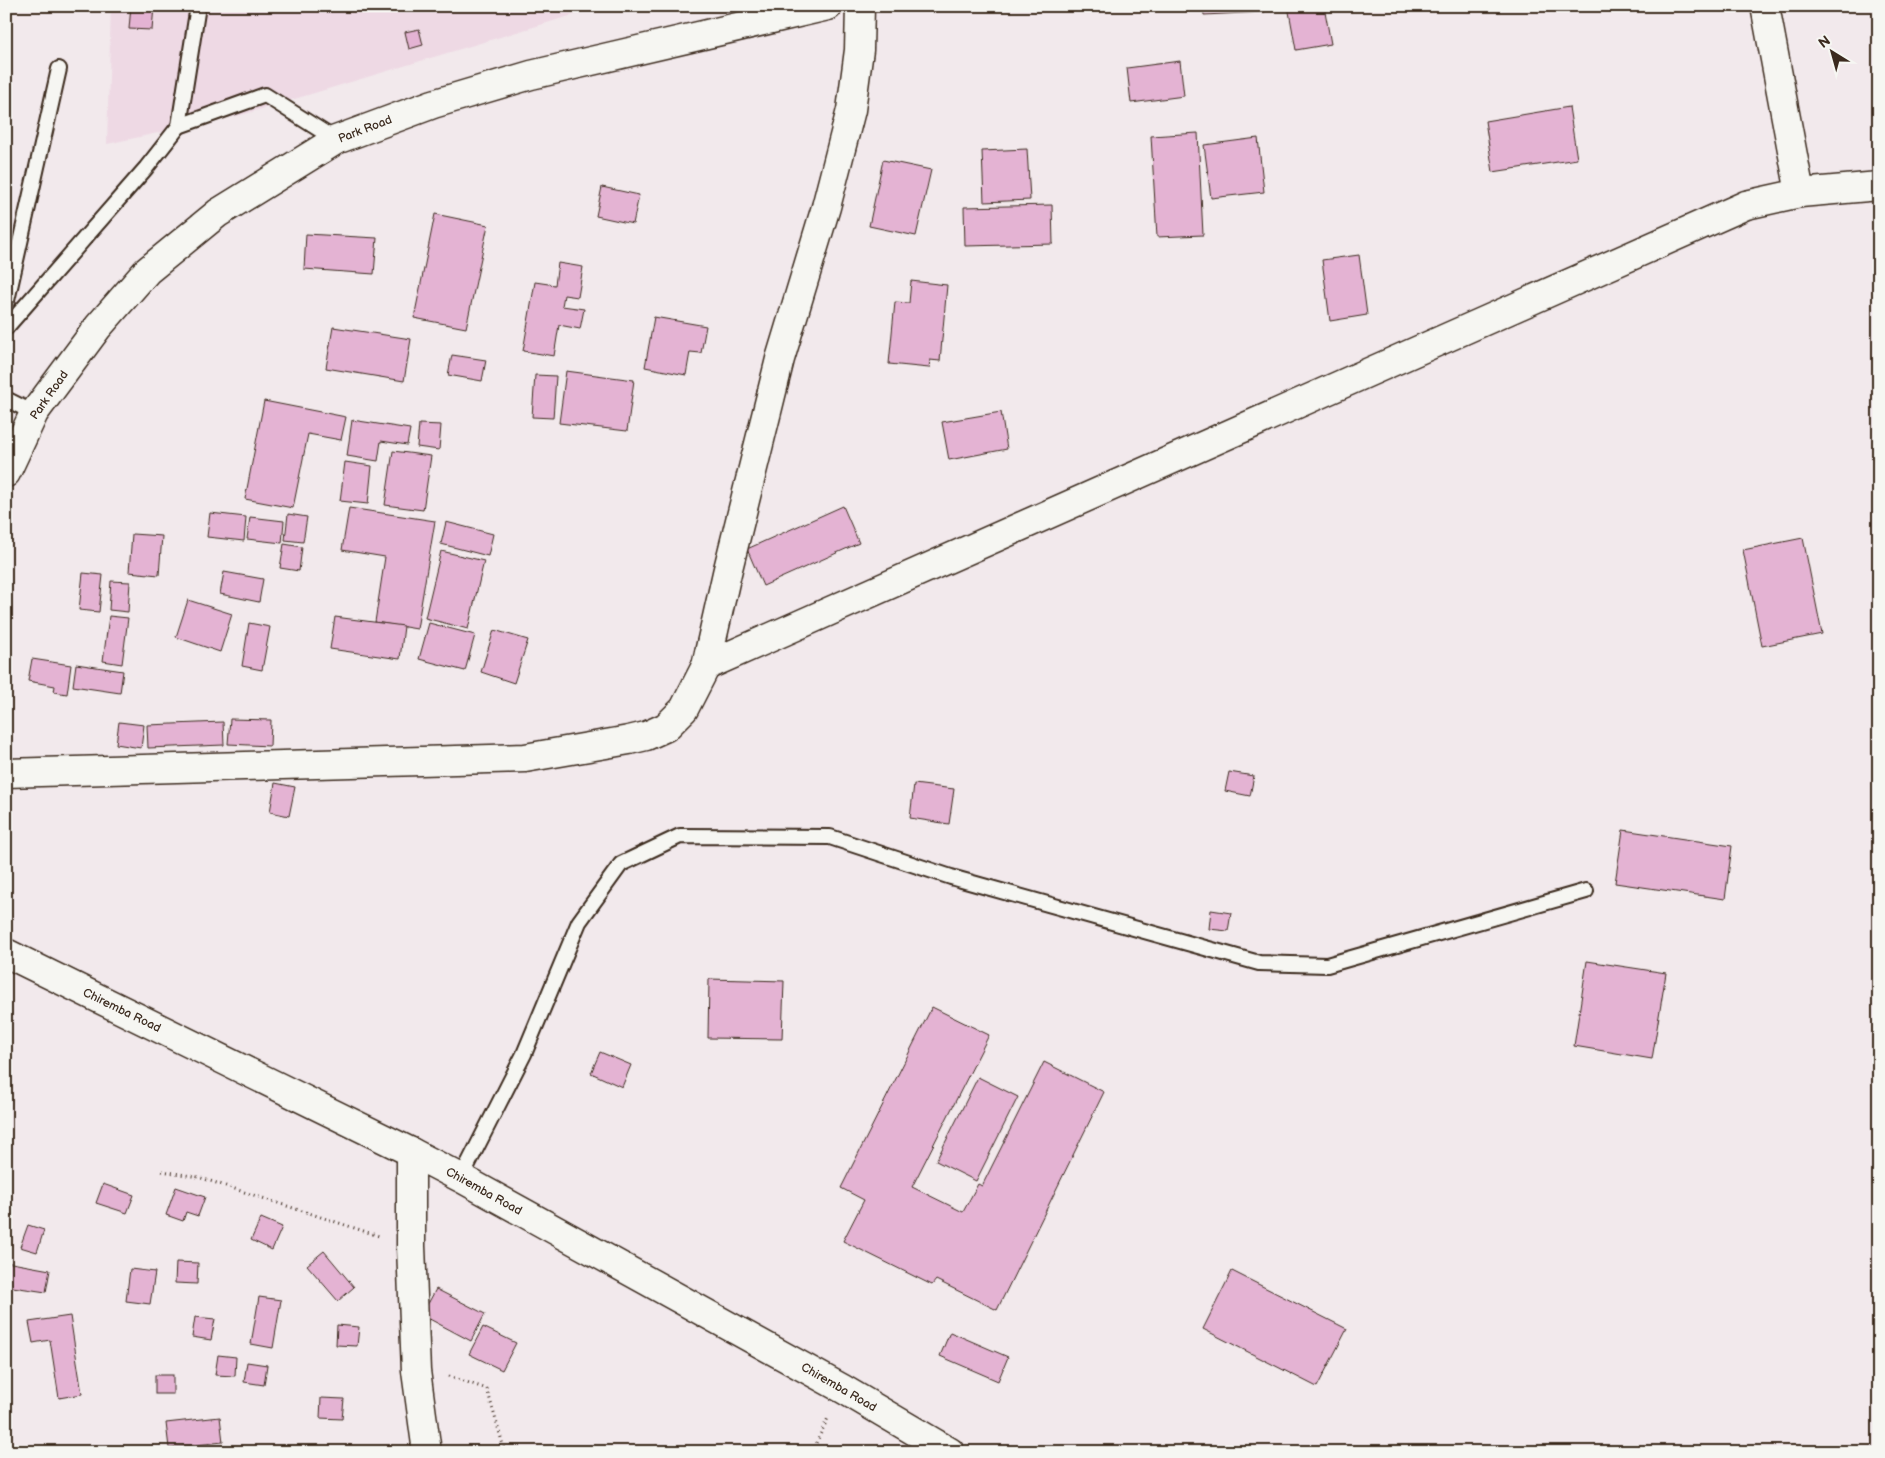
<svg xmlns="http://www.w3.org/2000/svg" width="1885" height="1458" font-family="'Balsamiq Sans',sans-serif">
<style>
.built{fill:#eed9e4}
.building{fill:#e4b3d3;stroke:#3b2a1e}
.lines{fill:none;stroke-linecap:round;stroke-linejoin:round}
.service-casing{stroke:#3b2a1e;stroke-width:18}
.minor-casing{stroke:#3b2a1e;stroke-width:31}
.tertiary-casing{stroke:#3b2a1e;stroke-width:31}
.secondary-casing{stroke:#3b2a1e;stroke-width:31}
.path{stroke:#3b2a1e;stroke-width:3;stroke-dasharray:1 4;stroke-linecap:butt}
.service{stroke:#f6f6f2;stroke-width:14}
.minor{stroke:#f6f6f2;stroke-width:28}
.tertiary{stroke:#f6f6f2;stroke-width:28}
.secondary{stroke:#f6f6f2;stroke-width:28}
.labels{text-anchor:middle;stroke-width:5;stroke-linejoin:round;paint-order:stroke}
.street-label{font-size:12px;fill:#3b2a1e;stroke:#f6f6f2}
</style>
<rect width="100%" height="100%" fill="#f2e9ec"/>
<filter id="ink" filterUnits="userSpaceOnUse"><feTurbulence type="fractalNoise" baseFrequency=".02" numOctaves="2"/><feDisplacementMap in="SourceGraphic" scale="10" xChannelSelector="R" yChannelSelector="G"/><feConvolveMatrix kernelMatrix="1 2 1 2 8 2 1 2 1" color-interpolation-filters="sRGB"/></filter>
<g filter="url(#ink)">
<polygon class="built" points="111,6 603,6 245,114 107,144"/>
<g class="building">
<polygon points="131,6 154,6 152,30 129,29"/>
<polygon points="1203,6 1265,6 1265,12 1204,15"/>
<polygon points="1288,6 1324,6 1331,44 1296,50"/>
<polygon points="419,29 423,45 409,49 405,32"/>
<polygon points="1180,61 1184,96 1131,103 1127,68"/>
<polygon points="1569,107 1577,159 1493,172 1485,121"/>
<polygon points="1198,133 1203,235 1157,237 1151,136"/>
<polygon points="1258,138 1264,192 1211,198 1204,145"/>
<polygon points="1027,149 1030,200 984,202 982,151"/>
<polygon points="883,160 931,170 916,236 869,226"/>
<polygon points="602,187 639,195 633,224 596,216"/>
<polygon points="1052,205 1053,244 965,246 964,207"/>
<polygon points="435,214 488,225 466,328 414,318"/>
<polygon points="306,234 377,238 374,274 304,269"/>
<polygon points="1359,255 1367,315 1330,321 1322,260"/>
<polygon points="558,263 583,267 578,297 564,295 562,306 584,309 580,329 559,325 554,356 523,351 535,282 555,285"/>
<polygon points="911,281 947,285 940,361 930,360 929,368 889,364 895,302 909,303"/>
<polygon points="654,317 706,326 701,353 690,352 686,375 645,367"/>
<polygon points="333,327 411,339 404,381 326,368"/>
<polygon points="452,355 486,360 482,381 448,375"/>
<polygon points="566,371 634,380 627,431 559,423"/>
<polygon points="535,375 556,376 553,418 532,417"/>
<polygon points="264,401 346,417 341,440 308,434 293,508 245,499"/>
<polygon points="1001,412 1007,449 949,460 942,422"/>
<polygon points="352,420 410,429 407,445 381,441 378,461 347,456"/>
<polygon points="419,424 441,425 439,450 417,447"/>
<polygon points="393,451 431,456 423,510 385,505"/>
<polygon points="345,462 372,466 368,504 340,501"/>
<polygon points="843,506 859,543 763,586 747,549"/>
<polygon points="349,508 435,521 417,629 375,622 385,557 342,550"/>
<polygon points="210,513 246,517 244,541 207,537"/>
<polygon points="288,514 307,517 303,542 285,540"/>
<polygon points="250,517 284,521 282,543 247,539"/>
<polygon points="446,522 493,534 488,556 441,544"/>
<polygon points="132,534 162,536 159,575 129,572"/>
<polygon points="1803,538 1822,634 1762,646 1743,550"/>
<polygon points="284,544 302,547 299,571 280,568"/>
<polygon points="441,551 484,561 468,629 425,618"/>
<polygon points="224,572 263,579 259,602 220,594"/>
<polygon points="83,573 103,575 99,612 79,610"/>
<polygon points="111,581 130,582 128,612 109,610"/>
<polygon points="188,600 232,614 220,652 176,637"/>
<polygon points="109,616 128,618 122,664 103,661"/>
<polygon points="335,617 404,626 400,659 330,649"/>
<polygon points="249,623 270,627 262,670 242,666"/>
<polygon points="429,623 475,635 465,671 419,659"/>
<polygon points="494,630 528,640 514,683 481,672"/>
<polygon points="32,659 71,665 67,694 54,692 55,686 28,681"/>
<polygon points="76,664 123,671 120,693 73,686"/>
<polygon points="230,719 271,720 270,746 228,744"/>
<polygon points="119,722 144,725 141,748 116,744"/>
<polygon points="223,722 224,745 148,748 147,725"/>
<polygon points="1229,772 1254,776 1250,796 1225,791"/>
<polygon points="275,783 295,787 289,816 270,812"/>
<polygon points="914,784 954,789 949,824 910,818"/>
<polygon points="1623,830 1732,846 1725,899 1615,883"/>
<polygon points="1211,910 1231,913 1228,931 1209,929"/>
<polygon points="1587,961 1666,973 1652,1059 1574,1046"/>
<polygon points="709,979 784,981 782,1039 708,1038"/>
<polygon points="932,1007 989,1035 912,1187 963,1212 978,1184 982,1186 1044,1062 1104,1092 997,1310 936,1280 932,1285 843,1241 864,1200 841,1188"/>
<polygon points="600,1052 631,1065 622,1087 591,1073"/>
<polygon points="978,1077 1018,1097 976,1181 936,1161"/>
<polygon points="103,1184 134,1195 127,1213 96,1203"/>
<polygon points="176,1187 205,1197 198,1216 186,1212 183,1221 166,1215"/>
<polygon points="261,1218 282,1227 272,1250 251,1240"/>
<polygon points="28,1225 44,1230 37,1252 20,1247"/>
<polygon points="324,1251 354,1287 338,1301 307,1265"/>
<polygon points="6,1262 50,1270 46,1292 6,1286"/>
<polygon points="176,1262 198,1263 197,1284 175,1283"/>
<polygon points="130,1269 155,1272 150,1304 126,1301"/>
<polygon points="1232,1271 1347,1329 1317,1387 1203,1329"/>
<polygon points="436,1289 485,1314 471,1341 422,1315"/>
<polygon points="259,1297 281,1300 273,1348 251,1344"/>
<polygon points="70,1316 82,1394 59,1398 50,1340 33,1343 29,1322"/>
<polygon points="195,1317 215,1319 211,1340 192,1337"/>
<polygon points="337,1325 359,1327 357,1346 336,1345"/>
<polygon points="483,1327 516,1343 502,1370 469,1354"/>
<polygon points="950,1332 1008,1357 998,1381 940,1356"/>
<polygon points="218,1355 236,1357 235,1376 215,1375"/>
<polygon points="247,1362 267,1365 264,1385 244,1382"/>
<rect x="155" y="1375" width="18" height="19"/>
<polygon points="321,1398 344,1399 342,1419 320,1418"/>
<polygon points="220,1417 223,1442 169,1448 166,1423"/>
</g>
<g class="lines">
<defs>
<g id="service">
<polyline points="198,6 179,126 265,95 336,140"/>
<polyline points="6,305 59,69"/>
<polyline points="6,328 146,168 179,126"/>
<polyline points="6,399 34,413"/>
<polyline points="461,1178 524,1054 579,922 621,864 680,836 830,837 951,877 1259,963 1327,965 1586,891"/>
</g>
<g id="minor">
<polyline points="1765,6 1800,193 1879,186"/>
<polyline points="706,666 1746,205 1800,193"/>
<polyline points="6,773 525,758 629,740 646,736 666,727 684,709 706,666 727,573 780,359 826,207 851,110 859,50 860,6"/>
<polyline points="411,1152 411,1246 416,1371 427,1452"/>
</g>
<polyline id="tertiary" points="6,473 34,413 98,327 147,271 218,213 336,140 433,104 531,75 828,6"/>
<polyline id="secondary" points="6,953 411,1152 461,1178 843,1389 950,1452"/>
</defs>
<use href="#service" class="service-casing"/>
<use href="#minor" class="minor-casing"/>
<use href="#tertiary" class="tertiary-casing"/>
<use href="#secondary" class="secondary-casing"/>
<g class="path">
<polyline points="162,1171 198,1177 379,1236"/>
<polyline points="449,1376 487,1389 505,1452"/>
<polyline points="812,1452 829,1416"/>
</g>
<use href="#service" class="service"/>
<use href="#minor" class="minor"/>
<use href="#tertiary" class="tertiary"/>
<use href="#secondary" class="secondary"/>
</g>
</g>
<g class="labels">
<g class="street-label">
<text transform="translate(365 129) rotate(-21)" y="4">Park Road</text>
<text transform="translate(49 395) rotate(-55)" y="4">Park Road</text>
<text transform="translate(122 1010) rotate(26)" y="4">Chiremba Road</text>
<text transform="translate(484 1191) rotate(29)" y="4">Chiremba Road</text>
<text transform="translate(839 1387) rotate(30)" y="4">Chiremba Road</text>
</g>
</g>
<rect width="1885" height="1458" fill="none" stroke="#f6f6f2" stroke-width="25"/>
<rect x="12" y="12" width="1860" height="1433" fill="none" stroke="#3b2a1e" stroke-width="2" filter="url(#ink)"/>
<g transform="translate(1832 52) rotate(323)" stroke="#f6f6f2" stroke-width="4" paint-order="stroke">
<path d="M0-4L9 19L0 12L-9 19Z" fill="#3b2a1e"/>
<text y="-8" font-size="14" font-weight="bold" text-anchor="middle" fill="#3b2a1e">N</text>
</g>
</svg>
